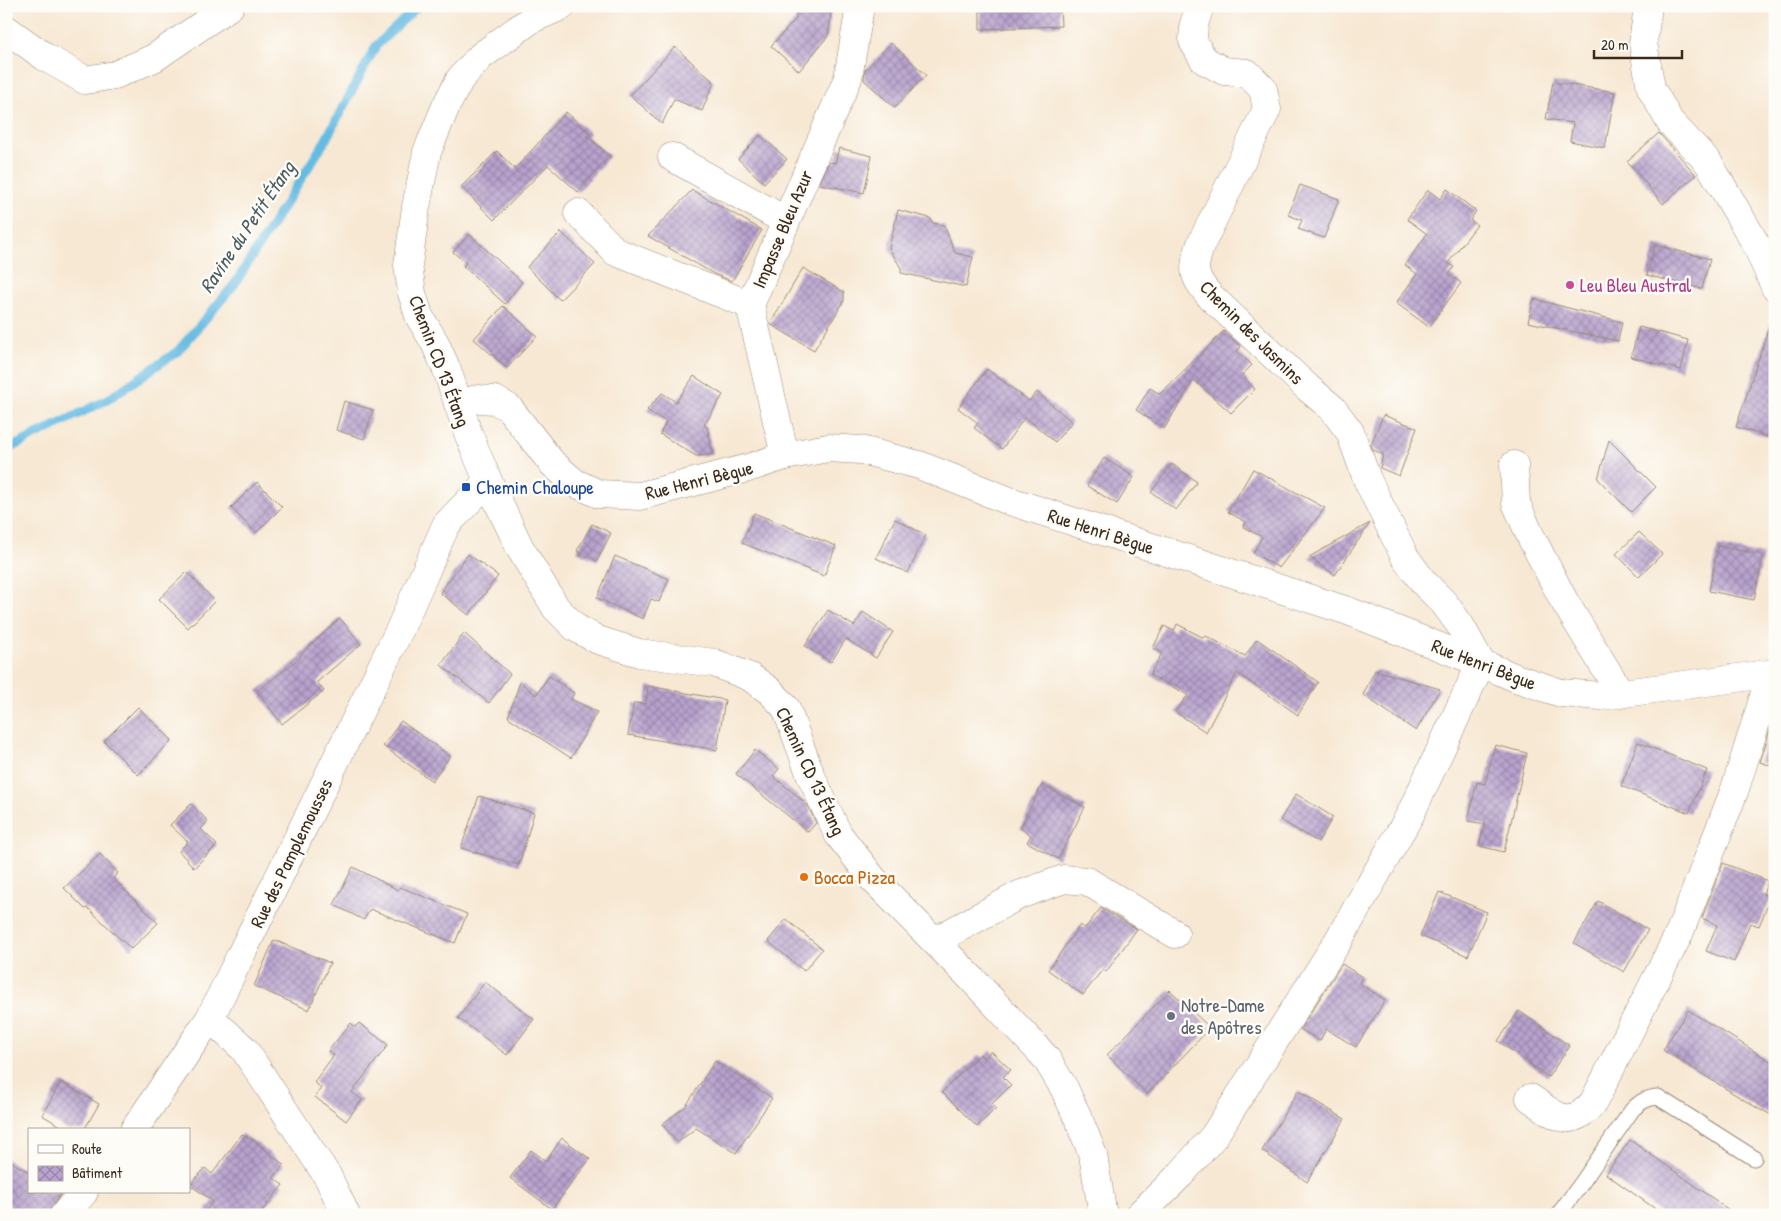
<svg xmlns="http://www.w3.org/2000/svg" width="1781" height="1221" font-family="'Patrick Hand',sans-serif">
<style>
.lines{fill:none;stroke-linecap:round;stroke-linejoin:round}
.stream{stroke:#66bbe3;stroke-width:9}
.building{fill:url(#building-cross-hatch)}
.service-casing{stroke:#998978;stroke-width:17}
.minor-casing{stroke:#998978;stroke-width:29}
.tertiary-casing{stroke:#998978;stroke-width:29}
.secondary-casing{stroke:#998978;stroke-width:29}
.service{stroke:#fff;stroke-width:15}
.minor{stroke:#fff;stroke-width:28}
.tertiary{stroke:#fff;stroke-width:28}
.secondary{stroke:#fff;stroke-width:28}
.hotel-dot{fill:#d1479c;stroke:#fdfcf7;stroke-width:2}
.transit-dot{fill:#1a4fb4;stroke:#fdfcf7;stroke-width:2}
.food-dot{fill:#e8710a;stroke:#fdfcf7;stroke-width:2}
.worship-dot{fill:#6b7280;stroke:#fdfcf7;stroke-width:2}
.labels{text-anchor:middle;stroke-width:5;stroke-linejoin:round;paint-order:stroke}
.street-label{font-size:19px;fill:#3b2a1e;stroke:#fdfcf7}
.hotel-label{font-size:19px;fill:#b23c85;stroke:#fdfcf7;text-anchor:start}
.transit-label{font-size:19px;fill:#164399;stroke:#fdfcf7;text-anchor:start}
.food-label{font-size:19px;fill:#c56008;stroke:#fdfcf7;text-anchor:start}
.worship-label{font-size:19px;fill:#5b616d;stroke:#fdfcf7;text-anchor:start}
.water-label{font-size:20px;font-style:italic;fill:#4a5d63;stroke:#fdfcf7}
</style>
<defs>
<pattern id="building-cross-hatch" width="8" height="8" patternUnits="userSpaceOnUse" patternTransform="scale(1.25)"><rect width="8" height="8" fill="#b8a2ce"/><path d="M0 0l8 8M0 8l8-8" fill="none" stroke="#9784a7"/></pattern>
</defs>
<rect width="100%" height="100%" fill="#fdfcf7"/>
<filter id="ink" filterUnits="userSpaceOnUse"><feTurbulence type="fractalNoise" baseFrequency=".02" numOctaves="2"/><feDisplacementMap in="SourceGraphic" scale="10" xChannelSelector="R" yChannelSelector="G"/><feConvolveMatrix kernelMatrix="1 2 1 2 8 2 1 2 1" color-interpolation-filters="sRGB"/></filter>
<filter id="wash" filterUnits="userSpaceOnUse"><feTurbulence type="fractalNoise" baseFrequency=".0096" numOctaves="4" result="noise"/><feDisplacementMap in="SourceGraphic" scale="20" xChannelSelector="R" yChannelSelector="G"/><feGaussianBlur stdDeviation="1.12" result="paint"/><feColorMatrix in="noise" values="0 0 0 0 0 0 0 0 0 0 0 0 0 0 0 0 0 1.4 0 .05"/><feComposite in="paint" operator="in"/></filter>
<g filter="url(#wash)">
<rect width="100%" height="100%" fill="#f7e8d3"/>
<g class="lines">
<polyline class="stream" points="6,450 107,400 178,351 234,285 325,141 376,46 418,6"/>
</g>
<g id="blocks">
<g class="building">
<polygon points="796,6 832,6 828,36 799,71 771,46 796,19"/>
<polygon points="980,6 1060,6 1061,26 980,29"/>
<polygon points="891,43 926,75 895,108 864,80 865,70"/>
<polygon points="675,47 714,82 702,111 674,99 662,124 630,95"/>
<polygon points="1553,82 1615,92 1605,148 1570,141 1573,123 1546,119"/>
<polygon points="566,112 590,133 587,136 610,156 578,192 548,165 494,220 461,187 497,151 515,169"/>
<polygon points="1659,133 1696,175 1663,204 1627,161"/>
<polygon points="760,135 787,159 764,183 738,159"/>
<polygon points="839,148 872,156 864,193 819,184 829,162 835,163"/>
<polygon points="1300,185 1339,199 1324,238 1298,229 1302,220 1288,215"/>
<polygon points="1447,189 1476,211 1470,220 1477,225 1448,263 1454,267 1449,274 1461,283 1429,327 1396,303 1417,274 1405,265 1427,234 1407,219 1428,190 1440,199"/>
<polygon points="692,190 762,230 732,281 714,274 648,236"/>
<polygon points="898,210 930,218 933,223 944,225 955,253 973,257 966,287 901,273 901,268 889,248"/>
<polygon points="561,232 595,264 560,300 527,267"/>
<polygon points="469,234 522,282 505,304 463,266 466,263 453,252"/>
<polygon points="1655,245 1710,259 1702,289 1647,275"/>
<polygon points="803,268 844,292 844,301 814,350 770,324"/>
<polygon points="1534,299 1622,322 1618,341 1528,322"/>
<polygon points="503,306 537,336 507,368 474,339"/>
<polygon points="1770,324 1775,324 1775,439 1736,427"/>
<polygon points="1639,327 1688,340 1681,370 1631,357"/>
<polygon points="1224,331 1241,347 1237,351 1252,365 1242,375 1255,389 1231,413 1194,380 1164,429 1136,410 1150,388 1160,394"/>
<polygon points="987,369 1029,401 1037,392 1072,422 1055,442 1025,417 1002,449 974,428 978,423 958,408"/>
<polygon points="694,376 723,395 704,425 707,427 713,454 700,456 696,456 660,434 666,422 647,410 662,393 676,402"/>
<polygon points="344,401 373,410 364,439 336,430"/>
<polygon points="1383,415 1417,428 1399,476 1380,468 1383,454 1373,450 1371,445"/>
<polygon points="1609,440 1656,487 1631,512 1598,479"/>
<polygon points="1104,458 1134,477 1117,504 1087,486"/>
<polygon points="1172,464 1197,482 1176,510 1151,492"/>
<polygon points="1253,469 1325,508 1279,568 1253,553 1262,537 1243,527 1246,522 1228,512"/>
<polygon points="257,482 282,507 256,533 231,508"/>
<polygon points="754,513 836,546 824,576 742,543"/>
<polygon points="895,519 926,535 908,573 876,558"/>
<polygon points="1370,523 1335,575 1309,557"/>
<polygon points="592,524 611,533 597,561 577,551"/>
<polygon points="1639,532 1662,554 1639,577 1616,554"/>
<polygon points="1718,546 1763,555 1754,600 1709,591"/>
<polygon points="468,554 498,576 469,615 440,593"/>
<polygon points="615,556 669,579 659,602 651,599 643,619 597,598"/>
<polygon points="187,572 215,601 188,628 159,599"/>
<polygon points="828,610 854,626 863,612 893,632 876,658 846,639 831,662 805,646"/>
<polygon points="340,618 361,644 317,682 324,691 282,724 257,691 301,657 300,655"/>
<polygon points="1177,624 1204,638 1206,636 1245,656 1257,639 1318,682 1298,715 1237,673 1206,732 1175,712 1188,695 1150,675 1162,653 1153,648 1164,626 1174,631"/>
<polygon points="464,633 510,674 489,703 441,665"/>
<polygon points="1375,670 1440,689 1416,731 1363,695"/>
<polygon points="549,676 574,693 571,699 597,712 571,758 508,717 520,682 536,695"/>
<polygon points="648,686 725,700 717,750 628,735 634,703 646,704"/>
<polygon points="138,707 172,740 138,775 104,741"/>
<polygon points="1775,714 1775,767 1760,762"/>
<polygon points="401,721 450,756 432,781 383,746"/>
<polygon points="1638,742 1707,770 1689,813 1621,786"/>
<polygon points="1495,745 1527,753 1504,852 1479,846 1485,824 1468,821 1477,782 1485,784"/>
<polygon points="755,750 779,769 773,776 807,804 816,823 808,832 736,774"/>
<polygon points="1042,785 1085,807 1058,859 1027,842 1031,835 1020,828"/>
<polygon points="1296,794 1333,817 1318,842 1280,820"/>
<polygon points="479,796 534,813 519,865 461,848"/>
<polygon points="191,804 208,821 201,829 217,845 194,868 179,851 188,842 170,825"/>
<polygon points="100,854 118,873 113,878 158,923 131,949 88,908 85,909 64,888"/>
<polygon points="1723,863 1768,881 1763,894 1771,897 1759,926 1750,923 1734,962 1706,951 1717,925 1702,918"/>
<polygon points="353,867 398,890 400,887 467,914 455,943 370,909 364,920 334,905"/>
<polygon points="1439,892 1487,912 1468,956 1420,936"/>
<polygon points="1598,901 1648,930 1624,972 1574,943"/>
<polygon points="1101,908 1137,929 1106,972 1103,969 1083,995 1048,970 1080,925 1085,928"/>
<polygon points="786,919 822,949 804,971 768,941"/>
<polygon points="274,940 330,963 309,1010 254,986"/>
<polygon points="1342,964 1362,977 1359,983 1385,1000 1356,1047 1326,1029 1320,1041 1300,1029"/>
<polygon points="485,982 534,1019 507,1055 458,1018"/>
<polygon points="1170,990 1210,1028 1147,1094 1107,1055"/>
<polygon points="1688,1010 1775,1064 1775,1117 1762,1110 1762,1111 1663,1050"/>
<polygon points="1519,1011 1570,1046 1548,1077 1498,1041"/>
<polygon points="351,1023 355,1027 359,1023 388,1045 352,1092 362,1100 346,1121 315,1097 321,1088 314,1082 334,1055 328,1051"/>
<polygon points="991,1051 1011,1070 1003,1077 1011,1085 992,1104 996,1108 977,1127 942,1092 980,1054 983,1058"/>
<polygon points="715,1061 772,1098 736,1153 696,1128 677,1143 662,1124 686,1106"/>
<polygon points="61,1082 99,1104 84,1130 67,1130 42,1115"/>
<polygon points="1298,1091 1345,1119 1307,1182 1262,1151"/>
<polygon points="242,1134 257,1143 284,1165 273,1178 283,1185 259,1215 203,1215 213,1201 190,1185 205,1168 212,1174"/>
<polygon points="562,1138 590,1159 552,1209 510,1178 531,1150 546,1161"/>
<polygon points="1630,1140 1690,1182 1736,1215 1664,1215 1606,1174"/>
<polygon points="6,1159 29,1172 29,1192 62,1192 47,1215 6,1215"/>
</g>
</g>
</g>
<g filter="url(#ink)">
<use href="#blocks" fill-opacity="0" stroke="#998978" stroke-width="1"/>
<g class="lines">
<defs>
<path id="service" d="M1558,1215L1581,1184L1632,1110C1640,1102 1646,1098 1658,1097L1754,1158"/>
<g id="minor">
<polyline points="1648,6 1643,43 1651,88 1670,122 1708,162 1757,246 1775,287"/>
<polyline points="6,29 45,57 85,80 115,75 154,58 230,6"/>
<polyline points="672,157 786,221"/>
<polyline points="578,213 616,252 750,305"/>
<polyline points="785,456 750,305 848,78 860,6"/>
<polyline points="1514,465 1516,503 1530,535 1563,599 1621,694"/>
<polyline points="935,941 1019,895 1064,879 1087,881 1175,934"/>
<path d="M1530,1098C1556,1115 1568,1131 1593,1103L1679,934L1735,789L1771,674"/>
<polyline points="134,1130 210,1018"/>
<polyline points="64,1215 84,1192"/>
<polyline points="346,1215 328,1177 244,1049 210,1018 400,629 446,525 488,481"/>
<path d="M1139,1215L1181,1174L1214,1136L1338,941L1410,815L1481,663L1460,625L1444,603L1424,583L1405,557L1367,479L1350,432L1332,408L1308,388L1210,296C1192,275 1192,270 1201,244L1267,109L1263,89L1247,73L1224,71L1204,60L1193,41L1194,24L1200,6"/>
</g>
<polyline id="tertiary" points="458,404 477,399 495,400 509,408 552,463 575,483 599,494 640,496 748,468 785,456 828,448 861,450 919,465 1007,500 1348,611 1481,663 1516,678 1561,693 1601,696 1775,673"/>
<polyline id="secondary" points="562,6 532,19 481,56 460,79 446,106 427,152 416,207 408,265 412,293 419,316 435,343 447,370 468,433 488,481 520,548 556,608 576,628 598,640 639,653 714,663 750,677 770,691 786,708 811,776 838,834 873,879 971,978 1046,1058 1064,1088 1079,1120 1093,1155 1103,1215"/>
</defs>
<use href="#service" class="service-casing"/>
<use href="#minor" class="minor-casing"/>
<use href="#tertiary" class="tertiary-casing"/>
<use href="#secondary" class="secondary-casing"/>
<use href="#service" class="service"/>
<use href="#minor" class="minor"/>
<use href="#tertiary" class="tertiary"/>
<use href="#secondary" class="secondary"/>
</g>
</g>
<circle class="hotel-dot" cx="1570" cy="285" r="5"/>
<rect class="transit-dot" x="461" y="482" width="10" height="10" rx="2.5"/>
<circle class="food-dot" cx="804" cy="877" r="5"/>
<circle class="worship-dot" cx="1171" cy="1016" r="5"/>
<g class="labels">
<g class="street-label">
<text transform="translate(782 229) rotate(-67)" y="7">Impasse Bleu Azur</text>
<text transform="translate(1252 332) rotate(45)" y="7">Chemin des Jasmins</text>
<text transform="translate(440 361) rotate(69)" y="7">Chemin CD 13 Étang</text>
<text transform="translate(699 480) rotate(-14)" y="7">Rue Henri Bègue</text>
<text transform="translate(1101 531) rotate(18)" y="7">Rue Henri Bègue</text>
<text transform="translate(1484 664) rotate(21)" y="7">Rue Henri Bègue</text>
<text transform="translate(811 771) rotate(65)" y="7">Chemin CD 13 Étang</text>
<text transform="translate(291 853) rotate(-64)" y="7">Rue des Pamplemousses</text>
</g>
<g class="hotel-label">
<text x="1580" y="292">Leu Bleu Austral</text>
</g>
<g class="transit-label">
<text x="476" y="494">Chemin Chaloupe</text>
</g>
<g class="food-label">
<text x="814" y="884">Bocca Pizza</text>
</g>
<g class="worship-label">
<text x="1181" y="1012">Notre-Dame<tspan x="1181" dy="22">des Apôtres</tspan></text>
</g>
<g class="water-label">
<text transform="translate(247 227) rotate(-56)" y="7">Ravine du Petit Étang</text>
</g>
</g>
<rect width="1781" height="1221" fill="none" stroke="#fdfcf7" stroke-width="25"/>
<rect x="28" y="1128" width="162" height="65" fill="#fdfcf7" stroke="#afa8a0"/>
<rect x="38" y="1145" width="25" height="8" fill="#ffffff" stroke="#afa8a0"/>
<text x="72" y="1154" font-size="15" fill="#3b2a1e">Route</text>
<rect x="38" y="1166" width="25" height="15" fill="url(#building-cross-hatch)" stroke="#afa8a0"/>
<text x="72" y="1178" font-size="15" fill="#3b2a1e">Bâtiment</text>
<path d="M1594 50v8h88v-8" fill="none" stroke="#3b2a1e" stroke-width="2.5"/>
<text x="1601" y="50" font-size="15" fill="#3b2a1e" stroke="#fdfcf7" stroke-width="4" paint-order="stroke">20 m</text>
</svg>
